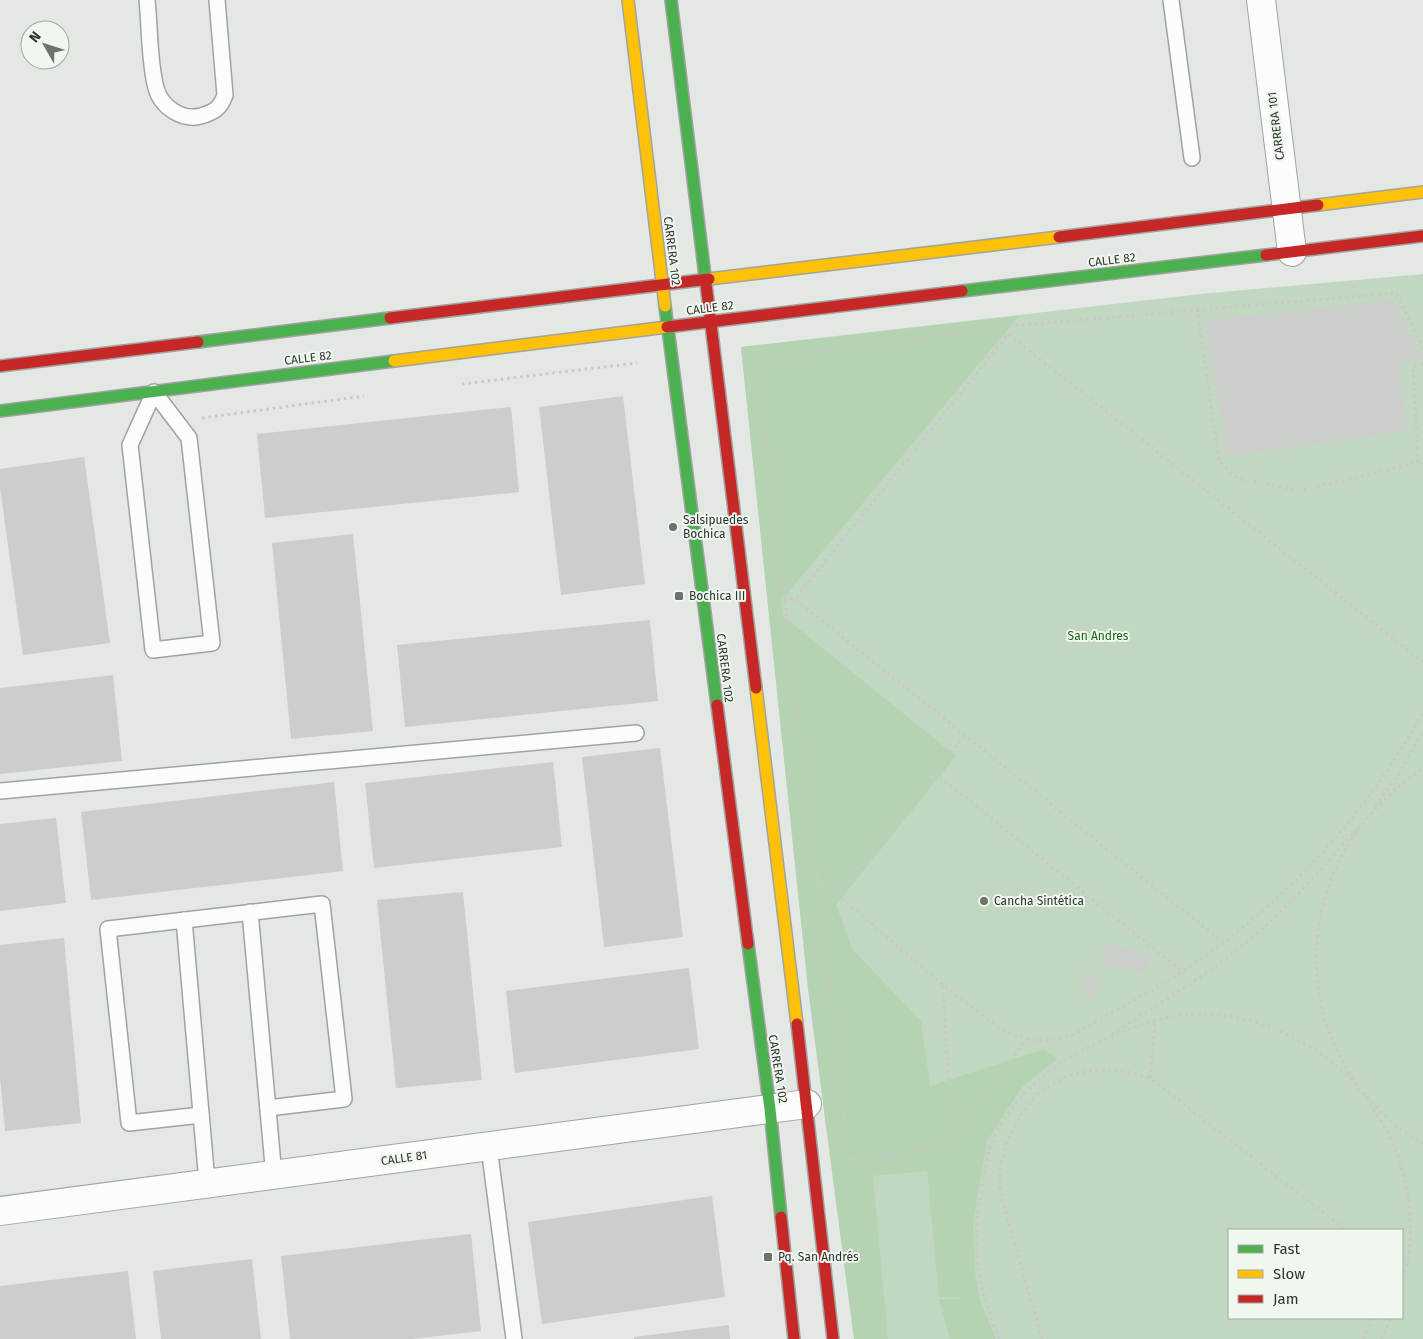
<svg xmlns="http://www.w3.org/2000/svg" width="1423" height="1339" font-family="'Fira Sans',sans-serif">
<style>
.green{fill:#c2d7c1;fill-rule:evenodd}
.forest{fill:#b5d3b2}
.building{fill:#cbcecb}
.lines{fill:none;stroke-linecap:round;stroke-linejoin:round}
.lane-casing{stroke:#a0a39f;stroke-width:18}
.street-casing{stroke:#a0a39f;stroke-width:30}
.fast-casing{stroke:#a0a39f;stroke-width:14}
.slow-casing{stroke:#a0a39f;stroke-width:14}
.jam-casing{stroke:#a0a39f;stroke-width:14}
.path{stroke:#c8c8c8;stroke-width:3;stroke-dasharray:2.5 4;stroke-linecap:butt}
.lane{stroke:#fbfcfb;stroke-width:15}
.street{stroke:#fbfcfb;stroke-width:28}
.fast{stroke:#4caf50;stroke-width:11}
.slow{stroke:#ffc107;stroke-width:11}
.jam{stroke:#c62828;stroke-width:11}
.poi-dot{fill:#6e726e;stroke:#f0f7ef;stroke-width:2}
.labels{text-anchor:middle;stroke-width:4;stroke-linejoin:round;paint-order:stroke}
.street-label{font-size:12px;fill:#2f322f;stroke:#f0f7ef}
.poi-label{font-size:12px;fill:#2f322f;stroke:#f0f7ef;text-anchor:start}
.park-label{font-size:12px;fill:#1b6118;stroke:#f0f7ef}
</style>
<rect width="100%" height="100%" fill="#e4e8e4"/>
<path class="green" d="M1423,274V1339H854L808,988L741,347L1201,294ZM1229,1230H1402V1318H1229Z"/>
<polygon class="forest" points="1019,316 781,601 783,616 956,756 836,905 853,950 921,1021 930,1086 1044,1049 1057,1059 1022,1087 987,1141 973,1222 975,1272 980,1300 996,1339 950,1339 939,1299 967,1299 939,1297 927,1171 873,1176 888,1339 854,1339 808,988 741,347"/>
<g class="building">
<polygon points="1393,300 1423,358 1400,365 1407,431 1228,456 1204,321"/>
<polygon points="623,396 645,584 561,595 539,407"/>
<polygon points="511,407 519,492 265,518 257,434"/>
<polygon points="84,457 110,643 23,655 0,487 0,469"/>
<polygon points="353,534 373,731 291,739 272,543"/>
<polygon points="650,620 658,701 405,727 397,645"/>
<polygon points="113,675 122,761 0,774 0,688"/>
<polygon points="660,748 683,937 604,947 582,757"/>
<polygon points="553,762 562,847 374,868 365,783"/>
<polygon points="334,782 343,871 91,900 81,812"/>
<polygon points="56,818 66,903 0,911 0,824"/>
<polygon points="463,892 482,1080 396,1088 377,900"/>
<polygon points="64,938 81,1123 5,1131 0,1077 0,945"/>
<polygon points="1105,944 1150,954 1146,973 1101,964"/>
<polygon points="689,968 699,1049 515,1073 506,991"/>
<polygon points="1087,974 1099,978 1093,997 1081,993"/>
<polygon points="712,1196 725,1297 542,1324 528,1222"/>
<polygon points="471,1234 481,1331 411,1339 290,1339 281,1256"/>
<polygon points="252,1259 261,1339 161,1339 153,1271"/>
<polygon points="128,1271 136,1339 0,1339 0,1286"/>
<polygon points="729,1325 730,1339 634,1339 634,1337"/>
</g>
<g class="lines">
<defs>
<g id="lane">
<path d="M147,0C150,28 149,62 156,88C161,107 182,121 201,116C214,112 220,109 225,95L217,0"/>
<polyline points="1171,0 1192,158"/>
<polygon points="154,392 189,438 212,643 153,650 130,445"/>
<polyline points="0,791 636,733"/>
<polyline points="250,912 274,1176"/>
<polyline points="184,920 207,1182"/>
<polyline points="201,1115 129,1123 108,929 322,904 344,1099 268,1108"/>
<polyline points="489,1147 514,1339"/>
</g>
<g id="street">
<polyline points="1261,0 1292,252"/>
<polyline points="0,1211 807,1104"/>
</g>
<g id="fast">
<polyline points="671,0 706,284"/>
<polyline points="962,291 1266,255"/>
<polyline points="665,306 717,705"/>
<polyline points="198,342 390,318"/>
<polyline points="0,411 394,361"/>
<polyline points="748,944 770,1109 781,1217"/>
</g>
<g id="slow">
<polyline points="628,0 665,306"/>
<polyline points="1318,205 1423,192"/>
<polyline points="709,279 1059,237"/>
<polyline points="394,361 667,327"/>
<polyline points="756,688 797,1024"/>
</g>
<g id="jam">
<polyline points="1059,237 1318,205"/>
<polyline points="1266,255 1423,236"/>
<polyline points="706,284 756,688"/>
<polyline points="390,318 709,279"/>
<polyline points="667,327 962,291"/>
<polyline points="0,366 198,342"/>
<polyline points="717,705 748,944"/>
<polyline points="797,1024 833,1339"/>
<polyline points="781,1217 794,1339"/>
</g>
</defs>
<use href="#lane" class="lane-casing"/>
<use href="#street" class="street-casing"/>
<use href="#fast" class="fast-casing"/>
<use href="#slow" class="slow-casing"/>
<use href="#jam" class="jam-casing"/>
<g class="path">
<polyline points="1197,309 1219,461 1237,478 1300,491 1418,462"/>
<polyline points="1423,364 1413,366 1418,462 1423,464"/>
<polyline points="462,384 637,363"/>
<polyline points="202,418 364,396"/>
<polyline points="784,599 795,599"/>
<polyline points="935,773 1183,972"/>
<polyline points="1375,806 1398,775 1423,731"/>
<path d="M817,877L943,985L998,1027L1013,1035L1037,1041L1057,1039L1075,1034C1111,1012 1149,994 1183,971C1283,906 1366,816 1423,712"/>
<polyline points="836,894 965,735"/>
<polyline points="1224,943 795,599 1008,334 1423,662"/>
<polyline points="943,986 952,1147"/>
<path d="M1112,1034C1153,1008 1194,983 1233,953C1280,917 1318,873 1357,829"/>
<polyline points="1150,1078 1155,1022"/>
<path d="M1357,1085C1343,1062 1329,1039 1323,1013C1300,915 1340,823 1423,769"/>
<polyline points="1367,1097 1394,1125 1423,1144"/>
<polyline points="888,1155 849,1159 757,359 1009,326 1396,293 1423,348"/>
<polyline points="888,1162 888,1155 952,1147 1026,1039"/>
<path d="M999,1339C976,1282 971,1246 982,1186C985,1171 987,1154 993,1140C1010,1100 1047,1069 1085,1049C1116,1033 1150,1019 1185,1015C1250,1008 1316,1041 1359,1088C1366,1096 1372,1107 1378,1117C1410,1165 1419,1228 1402,1284"/>
<polyline points="1042,1339 1000,1192 1000,1166 1008,1140 1020,1116 1037,1094 1066,1076 1094,1070 1120,1070 1150,1078 1346,1230"/>
<polyline points="1364,1339 1371,1318"/>
<polyline points="1381,1339 1391,1318"/>
</g>
<use href="#lane" class="lane"/>
<use href="#street" class="street"/>
<use href="#fast" class="fast"/>
<use href="#slow" class="slow"/>
<use href="#jam" class="jam"/>
</g>
<g class="poi-dot">
<circle cx="673" cy="527" r="5"/>
<rect x="674" y="591" width="10" height="10" rx="2.5"/>
<circle cx="984" cy="901" r="5"/>
<rect x="763" y="1252" width="10" height="10" rx="2.5"/>
</g>
<g class="labels">
<g class="street-label">
<text transform="translate(1276 126) rotate(-97)" y="4">CARRERA 101</text>
<text transform="translate(672 251) rotate(83)" y="4">CARRERA 102</text>
<text transform="translate(1112 260) rotate(-7)" y="4">CALLE 82</text>
<text transform="translate(710 308) rotate(-7)" y="4">CALLE 82</text>
<text transform="translate(308 358) rotate(-7)" y="4">CALLE 82</text>
<text transform="translate(725 668) rotate(83)" y="4">CARRERA 102</text>
<text transform="translate(778 1069) rotate(81)" y="4">CARRERA 102</text>
<text transform="translate(404 1158) rotate(-8)" y="4">CALLE 81</text>
</g>
<g class="poi-label">
<text x="683" y="524">Salsipuedes<tspan x="683" dy="14">Bochica</tspan></text>
<text x="689" y="600">Bochica III</text>
<text x="994" y="905">Cancha Sintética</text>
<text x="778" y="1261">Pq. San Andrés</text>
</g>
<g class="park-label">
<text x="1098" y="640">San Andres</text>
</g>
</g>
<rect x="1228" y="1229" width="175" height="90" fill="#f0f7ef" stroke="#a3a8a2"/>
<rect x="1238" y="1245" width="25" height="8" fill="#4caf50" stroke="#a3a8a2"/>
<text x="1273" y="1254" font-size="15" fill="#2f322f">Fast</text>
<rect x="1238" y="1270" width="25" height="8" fill="#ffc107" stroke="#a3a8a2"/>
<text x="1273" y="1279" font-size="15" fill="#2f322f">Slow</text>
<rect x="1238" y="1295" width="25" height="8" fill="#c62828" stroke="#a3a8a2"/>
<text x="1273" y="1304" font-size="15" fill="#2f322f">Jam</text>
<g transform="translate(45 45) rotate(309)"><circle r="24" fill="#f0f7ef" stroke="#a3a8a2"/>
<path d="M0-4L9 19L0 12L-9 19Z" fill="#6e726e"/>
<text y="-8" font-size="14" font-weight="bold" text-anchor="middle" fill="#2f322f">N</text>
</g>
</svg>
